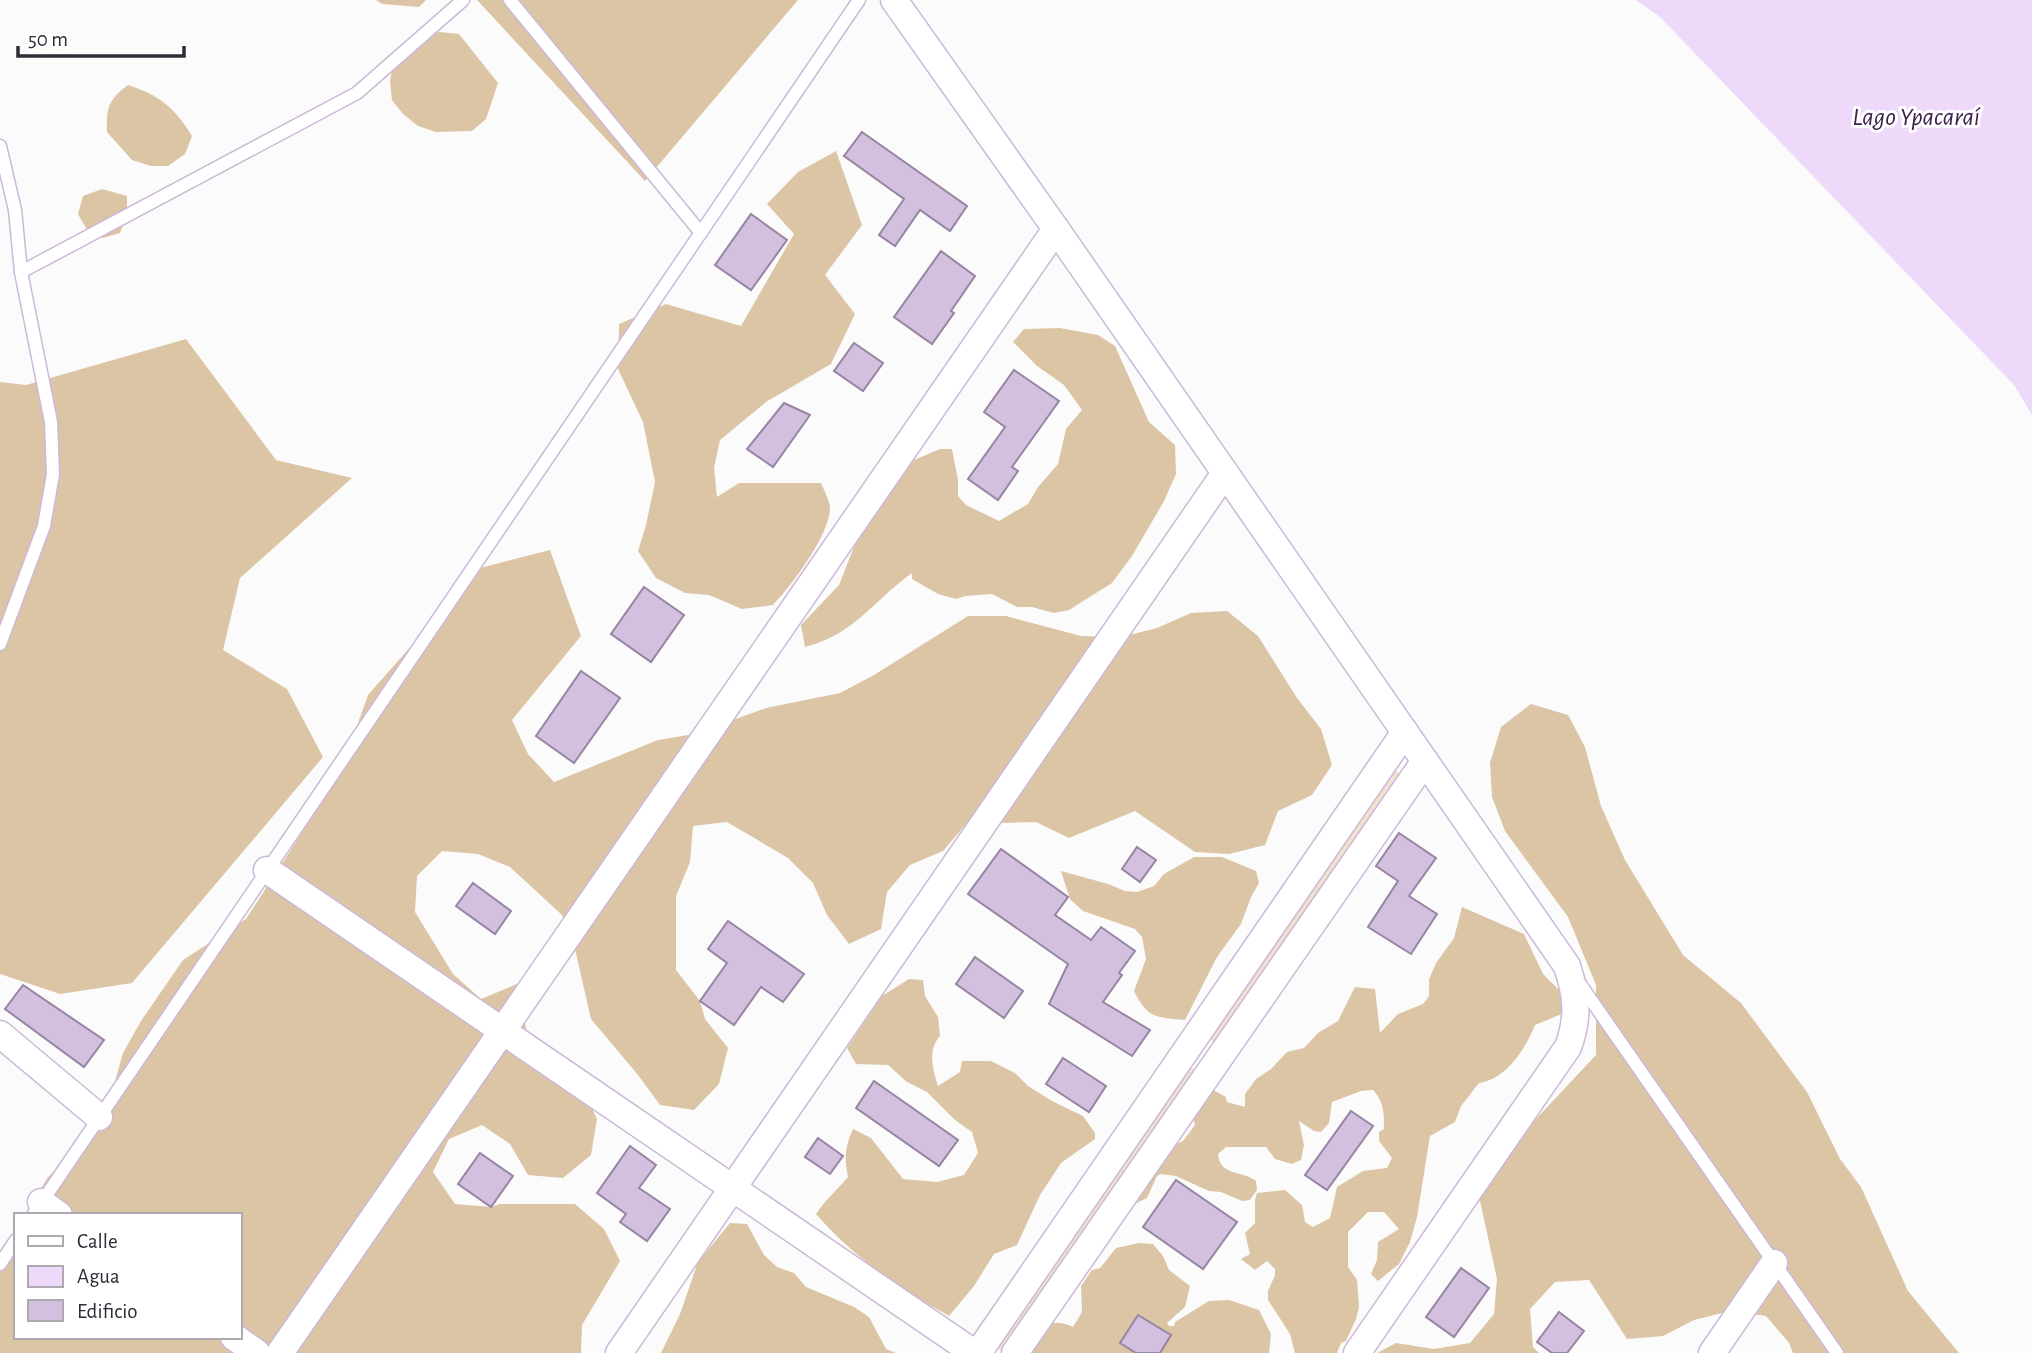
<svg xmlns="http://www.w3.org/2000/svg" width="2032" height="1353" font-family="'Alegreya Sans',sans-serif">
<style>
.green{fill:#f3e2cb}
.forest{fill:#dcc5a5}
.water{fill:#eed9fa}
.building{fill:#d3bfde;stroke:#9784a2;stroke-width:2}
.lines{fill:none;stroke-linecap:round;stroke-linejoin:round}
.service-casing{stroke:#ccb8d8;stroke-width:15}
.minor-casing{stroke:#ccb8d8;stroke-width:29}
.service{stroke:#fff;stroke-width:12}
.minor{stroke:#fff;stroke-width:26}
.labels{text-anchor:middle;stroke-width:6;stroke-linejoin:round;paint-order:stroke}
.water-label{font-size:26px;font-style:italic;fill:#3d214b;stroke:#fff}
</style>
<rect width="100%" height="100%" fill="#fbfbfb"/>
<g class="green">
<polygon points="1393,771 1397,771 1401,775 1216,1042 1210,1040 1210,1035"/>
<polygon points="1190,1067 1196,1071 1004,1349 1000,1350 996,1348"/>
</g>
<g class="forest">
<polygon points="376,0 426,0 419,7 382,4"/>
<polygon points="477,0 798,0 645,181"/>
<polygon points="440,32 459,34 498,83 486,119 472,131 436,132 418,126 403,114 392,100 390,82 393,63 421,36"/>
<path d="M128,85C159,95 175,108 192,136L185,154L168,166H151L132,160L107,132C106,108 108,100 128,85Z"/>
<path d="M836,151L862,225L825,275L855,314L831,364L766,402L720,440L714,468L717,497L739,483H821C824,490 830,501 830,509C829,536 791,586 773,605L742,609L709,595L685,593L656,578L638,551L646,525L655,482L643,422L618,369L619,324L666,304L741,326L794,234L767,204L798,172Z"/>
<polygon points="102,189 127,196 127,215 120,233 103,238 87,230 78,214 83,196"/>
<path d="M1060,328L1098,335L1115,346L1149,422L1175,445L1176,474L1164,501L1132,556L1112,583L1069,610L1054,613L1032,607H1017L992,594L965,596L956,599L938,594L912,579V573C873,601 855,634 805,647L801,625L839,585L863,524L873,517L875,489L883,473L940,449H952L958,480V496L966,505L999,521L1028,504L1038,487L1058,464L1066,429L1082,410L1064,385L1037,366L1013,342L1024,329Z"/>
<polygon points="186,339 276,460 352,478 240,578 223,650 287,689 323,757 132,983 60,994 0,974 0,382 26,385"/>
<polygon points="550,550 581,636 512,720 528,754 554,782 658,740 694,734 766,708 840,693 874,675 968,616 1006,616 1081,636 1121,637 1157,628 1191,613 1227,611 1258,636 1297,698 1321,729 1332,765 1312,795 1278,811 1265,845 1229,854 1195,852 1135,811 1069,838 1036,822 966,824 943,851 910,865 887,892 881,929 849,944 827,915 813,883 788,858 727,822 693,826 690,862 676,896 676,970 700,1001 705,1019 728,1048 719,1084 694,1110 660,1105 638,1075 591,1019 575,949 562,915 510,867 478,854 442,851 417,876 415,912 453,974 481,999 517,984 527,1033 581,1085 597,1119 591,1155 563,1178 528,1175 510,1144 482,1125 449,1139 433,1172 455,1204 491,1207 500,1204 575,1204 604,1229 620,1261 582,1325 581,1353 0,1353 0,1262 16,1231 16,1337 240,1337 240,1215 25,1215 48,1177 103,1124 123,1053 141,1021 183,960 246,919 325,797 343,765 368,695 480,568"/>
<polygon points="1531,704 1568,715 1585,747 1601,806 1625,860 1683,955 1741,1003 1807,1092 1840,1159 1861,1187 1908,1291 1959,1353 1793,1353 1789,1343 1766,1316 1730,1311 1694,1320 1663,1336 1627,1339 1589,1280 1555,1282 1530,1309 1533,1347 1539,1353 1377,1353 1396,1343 1434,1349 1470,1343 1494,1314 1497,1279 1479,1196 1519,1137 1596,1055 1596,985 1568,917 1505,831 1492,797 1490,763 1501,727"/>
<path d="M1194,857H1222L1256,871L1259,883L1251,897L1241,924L1217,957L1185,1020C1156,1017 1148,1019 1134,991L1146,959L1142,937L1135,929L1083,911L1070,899L1061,871L1108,884L1125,891L1137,892L1154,886L1164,874Z"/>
<path d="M1462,907L1524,934L1543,974L1561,992L1564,1013L1535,1025C1525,1049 1507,1079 1479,1083L1461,1106L1455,1122L1430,1136L1417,1217L1410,1242L1399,1264L1378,1281L1371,1274L1377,1260L1378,1242L1399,1229L1384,1212H1368L1348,1232V1267L1357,1280L1359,1307L1356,1319L1346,1341L1341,1343L1337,1353H1295L1290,1334L1268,1300V1291L1275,1275V1269L1267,1261L1255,1270L1241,1259L1250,1254L1245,1233L1255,1223V1200L1257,1193L1285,1190L1302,1205L1305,1222L1313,1227L1330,1218L1337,1187L1363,1171L1387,1168L1392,1158L1379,1141V1132L1384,1129C1384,1113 1384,1102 1373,1090L1361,1091L1332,1102L1329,1123L1321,1132L1314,1131L1299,1121L1304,1145L1301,1160L1292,1164L1275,1159L1266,1147H1226L1218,1154C1220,1177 1243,1170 1256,1181L1257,1190L1250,1200L1242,1201L1221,1192L1209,1191L1176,1176L1161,1174L1157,1176L1147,1198L1128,1207L1160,1151L1183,1141L1195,1125L1192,1114L1213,1090L1226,1097L1227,1102L1245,1107V1094L1256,1079L1271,1069L1287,1052L1304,1048L1318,1033L1338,1021L1355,987L1375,989L1380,1033L1398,1014L1423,1004L1429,996V979L1436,963L1454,938Z"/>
<path d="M909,979L923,980L925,996L938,1017L940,1036C927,1050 933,1070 938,1086L960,1072L962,1061H991L1015,1073L1028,1086L1052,1101L1083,1116L1095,1133V1139L1061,1163L1040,1195L1017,1245L994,1254L974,1286L949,1316C900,1289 853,1257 816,1214C825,1200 837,1190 848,1177C844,1158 845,1147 853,1129L871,1138L903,1179L937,1182L964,1175L978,1153L972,1132L955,1120L927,1092L907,1082L888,1065L856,1064L847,1048L882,996Z"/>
<polygon points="730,1223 747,1224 764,1255 777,1267 794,1273 806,1287 854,1307 869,1317 886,1349 896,1353 661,1353 680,1314 698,1262"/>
<path d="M1139,1243L1153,1244L1163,1256L1169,1270L1190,1286L1185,1307L1167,1323L1169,1326H1174L1175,1322L1209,1301L1229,1300L1259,1310L1271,1334L1269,1353H1020C1037,1334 1045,1314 1073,1327L1082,1312L1081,1286L1092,1270L1100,1268L1116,1248Z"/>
</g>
<polygon class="water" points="1636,0 2032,0 2032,415 2014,385 1660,17"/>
<g class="building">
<polygon points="862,132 967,206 950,231 920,210 895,246 879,235 904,199 844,156"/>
<polygon points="751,214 787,240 751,290 715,265"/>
<polygon points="941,251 975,276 951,311 954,313 932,344 894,317"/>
<polygon points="854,343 883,363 863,391 834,371"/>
<polygon points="1014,370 1059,401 1012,467 1018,471 998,500 968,479 1005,427 984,412"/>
<polygon points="784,403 810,415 773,467 747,449"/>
<polygon points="644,587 684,615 651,662 611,634"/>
<polygon points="581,671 620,698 574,763 536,736"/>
<polygon points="1399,833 1436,858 1409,896 1437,914 1411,954 1368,927 1398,881 1376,866"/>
<polygon points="1137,847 1156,860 1140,882 1122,869"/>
<polygon points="1001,849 1068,897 1055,915 1091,940 1101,927 1135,951 1119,973 1122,975 1103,1002 1150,1030 1132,1056 1049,1004 1068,964 968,894"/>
<polygon points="473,883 511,911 495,934 456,906"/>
<polygon points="728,921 804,974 783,1002 761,987 734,1025 700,1001 727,963 708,949"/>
<polygon points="975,957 1023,991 1004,1018 956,984"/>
<polygon points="23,985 104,1040 84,1067 5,1009"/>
<polygon points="1063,1058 1106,1086 1089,1112 1046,1084"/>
<polygon points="874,1081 958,1140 939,1166 856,1108"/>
<polygon points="1351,1111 1373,1126 1327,1190 1305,1175"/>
<polygon points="818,1138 843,1156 830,1174 805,1157"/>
<polygon points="630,1146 656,1165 639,1188 670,1209 647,1241 620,1222 626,1214 597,1193"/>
<polygon points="480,1153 513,1176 491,1207 458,1184"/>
<polygon points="1176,1180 1237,1222 1203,1269 1143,1227"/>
<polygon points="1461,1268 1489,1288 1454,1337 1426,1317"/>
<polygon points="1559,1312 1584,1331 1567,1353 1552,1353 1537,1342"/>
<polygon points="1138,1315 1171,1335 1160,1353 1136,1353 1120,1343"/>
</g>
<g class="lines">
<defs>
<g id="service">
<polyline points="510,0 701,233"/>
<polyline points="0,146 15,210 21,272 51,422 53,474 44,526 0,644"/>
<polyline points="21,272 357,93 463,0"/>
<polyline points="1580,984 1837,1353"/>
<polyline points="33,1215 859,0"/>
<polyline points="0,1264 16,1240"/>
</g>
<g id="minor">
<path d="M894,0L1056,229L1567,966C1577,996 1579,1018 1568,1047L1357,1353"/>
<polyline points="267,870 974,1353"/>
<polyline points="0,1034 99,1117"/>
<polyline points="41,1202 59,1215"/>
<polyline points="234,1337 257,1353"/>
<polyline points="280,1353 1056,229"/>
<polyline points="619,1353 1225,473"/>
<polyline points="978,1353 1405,732"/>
<polyline points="1015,1353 1425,761"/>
<polyline points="1712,1353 1774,1263"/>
</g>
</defs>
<use href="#service" class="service-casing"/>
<use href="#minor" class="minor-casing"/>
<use href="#service" class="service"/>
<use href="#minor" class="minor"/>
</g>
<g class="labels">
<g class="water-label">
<text x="1916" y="125">Lago Ypacaraí</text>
</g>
</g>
<rect x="14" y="1213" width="228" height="126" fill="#ffffff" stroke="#adaaaf" stroke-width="2"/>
<rect x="28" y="1236" width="35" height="10" fill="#ffffff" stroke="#adaaaf" stroke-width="2"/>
<text x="77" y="1248" font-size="21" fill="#322a36">Calle</text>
<rect x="28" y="1266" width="35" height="21" fill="#eed9fa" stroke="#adaaaf" stroke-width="2"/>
<text x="77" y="1283" font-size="21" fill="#322a36">Agua</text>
<rect x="28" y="1300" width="35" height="21" fill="#d3bfde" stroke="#adaaaf" stroke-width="2"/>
<text x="77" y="1318" font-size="21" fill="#322a36">Edificio</text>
<path d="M18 46v10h166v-10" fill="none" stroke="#322a36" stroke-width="3.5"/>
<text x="28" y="46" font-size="21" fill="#322a36" stroke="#ffffff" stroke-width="5" paint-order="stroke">50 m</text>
</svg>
